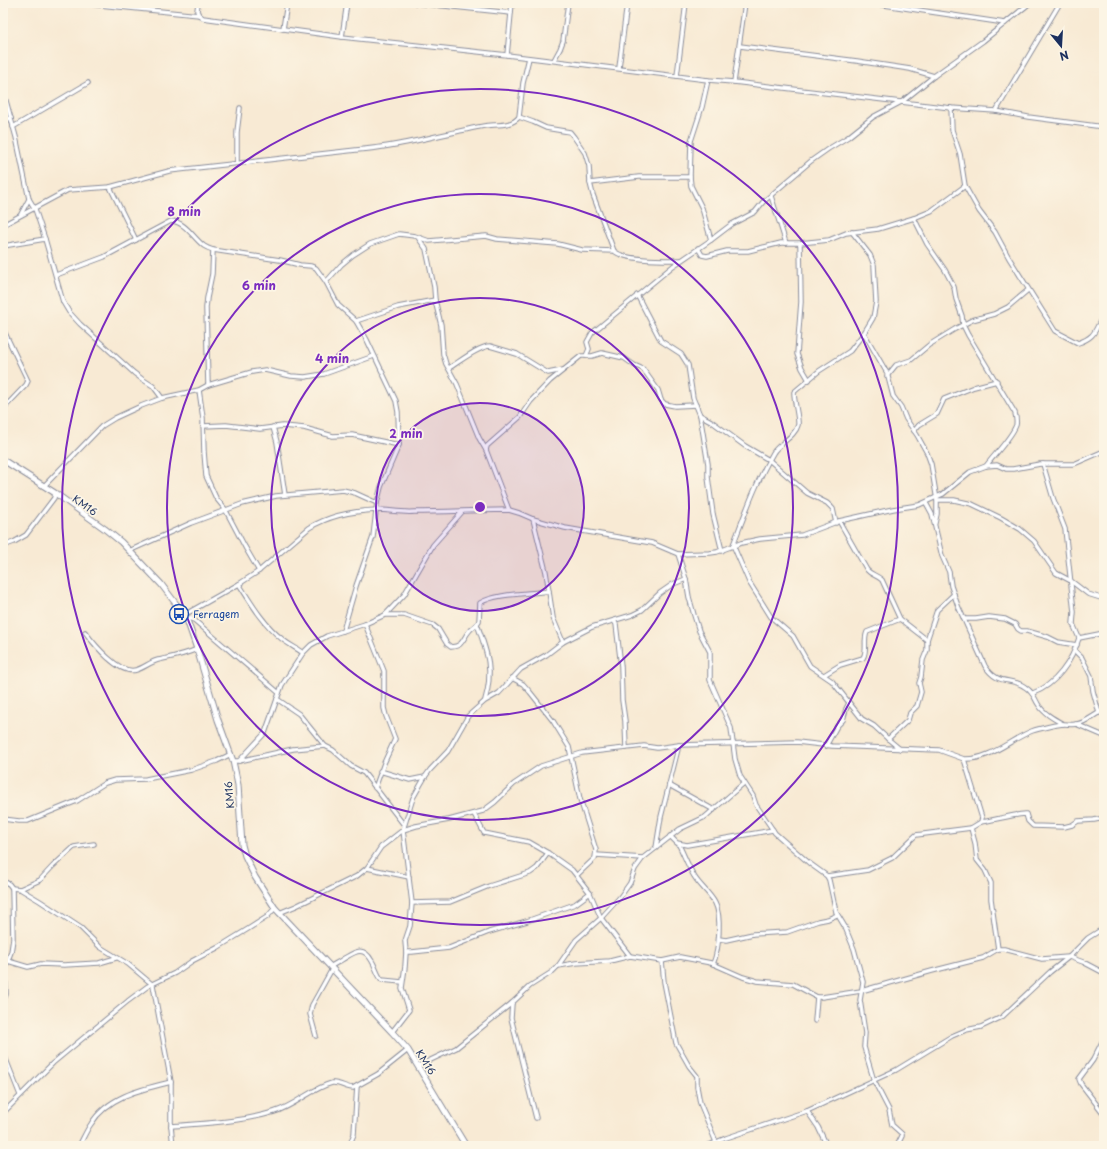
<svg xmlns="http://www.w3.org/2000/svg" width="1107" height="1149" font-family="'Playpen Sans',sans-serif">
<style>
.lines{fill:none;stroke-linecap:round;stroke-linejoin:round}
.street-casing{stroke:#8a8c99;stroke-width:5.5}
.secondary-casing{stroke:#8a8c99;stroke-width:7}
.street{stroke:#fff;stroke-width:3.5}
.secondary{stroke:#fff;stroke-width:5}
.ring{fill:none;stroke:#7b2cbf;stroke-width:2}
.labels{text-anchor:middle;stroke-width:3.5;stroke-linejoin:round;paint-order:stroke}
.street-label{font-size:10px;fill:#1b2f5e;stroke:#fcf5e5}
.transit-label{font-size:10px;fill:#164399;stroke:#fcf5e5;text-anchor:start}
.centre{fill:#7b2cbf;stroke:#fcf5e5;stroke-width:2}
.ring-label{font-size:12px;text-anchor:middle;font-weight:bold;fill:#7b2cbf;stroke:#fcf5e5;stroke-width:3.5;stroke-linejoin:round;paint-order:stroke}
</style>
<rect width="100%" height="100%" fill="#fcf5e5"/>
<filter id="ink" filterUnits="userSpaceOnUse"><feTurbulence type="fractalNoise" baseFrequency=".025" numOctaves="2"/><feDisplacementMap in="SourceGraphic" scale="8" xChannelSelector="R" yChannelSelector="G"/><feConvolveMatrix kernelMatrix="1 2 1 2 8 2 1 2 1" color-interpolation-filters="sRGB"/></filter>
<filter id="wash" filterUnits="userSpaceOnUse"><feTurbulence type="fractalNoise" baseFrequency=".012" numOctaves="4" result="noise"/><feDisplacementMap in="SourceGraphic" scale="16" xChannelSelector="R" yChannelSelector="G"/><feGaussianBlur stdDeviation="0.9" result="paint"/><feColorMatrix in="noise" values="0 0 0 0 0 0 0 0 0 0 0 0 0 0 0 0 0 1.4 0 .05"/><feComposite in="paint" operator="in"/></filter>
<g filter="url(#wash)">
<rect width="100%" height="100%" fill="#f8ead4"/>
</g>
<g filter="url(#ink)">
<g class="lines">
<defs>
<g id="street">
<polyline points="80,3 199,15 203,18 342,37 507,55 708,80 734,82 951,108 996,111 1028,117 1104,127"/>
<polyline points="198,3 197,11 199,15"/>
<polyline points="416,3 511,13"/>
<polyline points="871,3 1005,23"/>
<polyline points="283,29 287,3"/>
<polyline points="342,37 347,3"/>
<polyline points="740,46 857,61 910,69 934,76"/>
<polyline points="507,55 512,3"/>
<polyline points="554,60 560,49 563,41 568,3"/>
<polyline points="619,68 627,3"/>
<polyline points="677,76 686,3"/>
<polyline points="734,82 745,3"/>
<polyline points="3,90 16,137 29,199 35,209 45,239 63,302 69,312 80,324 134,373 142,379 153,386 162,398"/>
<path d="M951,108L952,130L960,154L965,186L979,211L995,232L1009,258L1055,331L1078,343C1098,336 1094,329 1104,315"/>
<polyline points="996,111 1060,3"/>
<path d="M519,117L533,122L546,128L570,132L574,137L585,153L589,166L590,183L593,195L614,251C626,261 664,260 681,260"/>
<polyline points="3,120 11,118"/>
<polyline points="13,127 88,83"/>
<polyline points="237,163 237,132 240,108"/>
<polyline points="590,183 639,177 690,177"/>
<polyline points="110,187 136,240"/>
<polyline points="771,196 786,243"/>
<polyline points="21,214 29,199"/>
<path d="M914,218L927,244L945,270L954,287L956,299L962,316L963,325L968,335L1015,413C1016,417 1017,421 1016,425C1012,437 994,455 986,466"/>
<path d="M3,225L68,190L110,187L169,171L356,150C399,147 441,134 484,126C495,124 511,127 519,117L523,83L529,58"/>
<path d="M852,232L870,255L874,265L876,302L873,318L864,333L850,351L819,371L794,392C794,402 799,418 798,425C795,437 779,443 773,453C756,482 745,514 733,545L749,582L761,601L771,617L793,636L810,666L832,681L862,719L874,726L888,739L900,749"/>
<polyline points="419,239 426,249 434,287 435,300 441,325 443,354 446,364 457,384 479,438 486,450"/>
<polyline points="711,240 732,224 755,212 763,202 811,161 828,149 848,137 873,117 903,101 934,76 983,41 1030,3"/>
<polyline points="800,243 801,302 797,354 802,368 809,380"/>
<polyline points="3,246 45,239"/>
<polyline points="698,248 702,255 707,256 727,251 748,251 781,243 800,243 829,240 846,233 878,229 914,218 931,211 965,186"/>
<path d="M56,275L104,257L171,221C186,222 193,238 204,246C207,248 210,249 213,250L280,260L300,265L311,266L316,268L326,282L338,305L356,321L367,340L396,401L398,412L399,445L381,487L377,503L373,537L356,586L343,631"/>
<polyline points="326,282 341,265 353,255 370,244 399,234 415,236 429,241 486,236 497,239 558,244 582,250 614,251"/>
<polyline points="637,295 661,341 681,354 688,365 693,398 700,415 708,464 708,477 713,514 722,551"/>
<polyline points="356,321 398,307 435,300"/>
<polyline points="3,329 28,381 26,385 3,409"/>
<polyline points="864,333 887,373 893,396 901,407 906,419 917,435 927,453 931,464 937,500 937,514 935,523"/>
<polyline points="586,356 592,356 602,353 624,358 634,365 643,369 658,390 661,400 665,404 675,406 696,405"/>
<path d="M449,368C459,362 479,346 490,346L517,354L548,373L563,370"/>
<polyline points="887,376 896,365 911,360 929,345 955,329 972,320 994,314 1008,307 1028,290"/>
<polyline points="208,385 206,308 207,298 212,274 213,250"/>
<polyline points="199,390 203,418 204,452 206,476 216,498 225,509 245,547 259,571"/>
<polyline points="700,415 711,421 745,446 769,460 807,493 827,503 833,509 836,523"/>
<polyline points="203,426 226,425 260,429 283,426 294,427 304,428 333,436 352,435 399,445"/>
<polyline points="273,427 277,442 285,495"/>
<polyline points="914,431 919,425 937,414 944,399 974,387 997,381"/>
<polyline points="44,486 102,426 115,418 141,406 162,398 199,390 208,385 252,372 265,370 291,376 305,377 324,374 374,356"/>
<polyline points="937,500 954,500 972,504 1001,518 1020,529 1034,541 1056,573 1071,581 1088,594 1104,599"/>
<path d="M926,503L932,514L942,556L949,572L951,586L958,606L985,666C999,687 1010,676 1025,687C1033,692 1034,697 1038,704C1043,713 1054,719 1063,724"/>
<polyline points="509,510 486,450 487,446 520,417 531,401 550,381 581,356 586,356 589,349 587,342 592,333 673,266 711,240 702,208 691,186 690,177 691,141 702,107 708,80"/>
<polyline points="533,519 546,572 553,618 563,642"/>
<path d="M839,521L867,570C871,575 877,575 882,580L900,619L927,640"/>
<polyline points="3,546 14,542 26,535 54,498 55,493"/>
<polyline points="129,551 191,523 242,504 276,496 343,490 355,493 377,503"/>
<polyline points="678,554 686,579 689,597 694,615 699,631 710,652 710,680 731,728 735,759 740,776 753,796 756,805 775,833 809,863 827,876 829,880 836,912 845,927 854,949 863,982 860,1000 865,1033 864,1047 866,1054 874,1081 889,1110 892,1125 902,1134 902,1136 897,1146"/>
<path d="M239,584C251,603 264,625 282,639C288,644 296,648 303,653"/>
<path d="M184,615L239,584L259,571L309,528C328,516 354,511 377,510C389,510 401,513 414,512C446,512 478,510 509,510L519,513L533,519L565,528L652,543L678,554L710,553L717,552L741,543L760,539L802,535L839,521L893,509L919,505L943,494L970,472L986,466L997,465L1006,469H1013L1040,464H1074L1104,451"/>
<path d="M385,615H404L433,625L438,629L447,644L451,647C464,646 462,639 470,630C473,627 477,625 479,621L480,603C496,593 530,594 549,591"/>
<polyline points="186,617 194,620 279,693"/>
<polyline points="964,619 976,619 989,617 1005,619 1015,624 1018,629 1021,631 1027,631 1048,637 1058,642 1077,645"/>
<polyline points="614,621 616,624 621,666 622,700 625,721 626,748"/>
<polyline points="365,624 384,671 384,708 386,716 395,739 384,763 375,788"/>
<path d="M477,624C487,652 494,670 485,700"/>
<path d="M85,632C94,644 119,675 136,670C144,668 150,662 158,660C172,657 184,655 197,649"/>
<polyline points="1079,638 1104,633"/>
<polyline points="1075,651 1082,658 1091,676 1093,691 1099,713"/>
<path d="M824,675L840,665L863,658C868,650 863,641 867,632L900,619"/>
<polyline points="512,678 523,684 530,692 553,721 569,747 580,799 596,850 595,858 577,875"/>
<path d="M1033,693C1056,685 1072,661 1079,638L1073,624L1074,612L1065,529L1053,498L1043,464"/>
<polyline points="277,699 299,714 325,746 333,750 351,766 364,773 404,825"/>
<polyline points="1076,724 1104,736"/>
<polyline points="888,739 908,720 910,713 917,706 921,692 919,683 921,677 923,660 927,650 927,640 937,610 954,594"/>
<polyline points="826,746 837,726 843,720 846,709 849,703"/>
<polyline points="233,761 239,761 265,733 282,685 303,653 311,645 327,636 365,624 385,615 404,595 433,545 462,512"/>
<polyline points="239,761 293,749 325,746"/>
<polyline points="380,771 410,780 425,777"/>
<polyline points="669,785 714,810"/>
<polyline points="474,814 484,833 529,842 548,853 572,870 590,893 601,918 630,956"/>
<polyline points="3,819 19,821 28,821 77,801 105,783 115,780 146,779 191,770 217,761 231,754"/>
<path d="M981,822C989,821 1021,813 1026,814L1028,821L1033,826L1064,827L1072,825L1078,821L1094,820L1104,818"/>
<polyline points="971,828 975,843 977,860 985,870 991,883 991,899 998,949"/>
<polyline points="670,836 677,843 687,845 773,830"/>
<path d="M679,845C684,855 688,866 694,876C699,885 710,893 715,903C722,916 719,950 713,964"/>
<polyline points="656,848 661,817 679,745"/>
<polyline points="596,855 643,858"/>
<polyline points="367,868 409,877"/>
<polyline points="827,876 868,870 892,858 916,835 971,828 981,822 982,818 964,759"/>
<polyline points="3,881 9,884 12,888 13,939 11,952 5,968 6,994 3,1002"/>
<polyline points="12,888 20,889 40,901 81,928 100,947 128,964 153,985 171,1082 171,1126 173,1146"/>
<polyline points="20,889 40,880 53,866 74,847 94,844"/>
<polyline points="412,903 450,902 489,886 530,873 537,868 548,853"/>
<path d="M279,913L296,906L357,876L367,868L381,847L403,830L416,826L449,820L483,811L495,802L514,784L541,766L582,753L644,746L657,748L679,745L797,742L832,746L939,750L964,759C990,760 1009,740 1032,731C1038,729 1058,724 1064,724C1068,724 1073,725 1077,724C1087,722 1095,714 1104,710"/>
<polyline points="719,939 726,940 753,934 787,932 818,921 828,919 837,915"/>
<polyline points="406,952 412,952 449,948 489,932 527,921 575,904 590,893"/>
<polyline points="8,961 28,967 41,964 64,965 99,963 116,958"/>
<polyline points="662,961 664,982 676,1043 689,1066 697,1076 697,1087 700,1103 716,1142"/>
<polyline points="558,966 576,963 610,961 630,956 662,961 680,957 711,963 743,977 757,981 793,984 817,997 822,997 861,991 932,971 983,958 998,949 1004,949 1042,959 1069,957 1083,962 1104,973"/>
<path d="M330,967C334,964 339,962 343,959C355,952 363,945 372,961C376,967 377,975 382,980L402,982"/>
<polyline points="512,1003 511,1018 536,1118"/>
<polyline points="815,1021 817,997"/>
<polyline points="392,1032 409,1010 402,988 405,967 406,952 405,941 410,926 412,903 403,830 413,798 425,777 430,770 448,751 468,716 485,701 499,693 521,669 546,655 563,642 592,627 632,615 642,610 660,593 673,584 686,579"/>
<polyline points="316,1036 310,1014 312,1005 332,969"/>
<polyline points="1104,1038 1093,1060 1079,1079 1081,1084 1104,1114"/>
<polyline points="3,1052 20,1095"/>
<polyline points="418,1066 456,1048 512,1003 530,986 552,972 558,966 576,940 601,918 620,897 630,883 635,869 643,858 680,829 705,817 744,783"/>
<polyline points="807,1111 818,1127 827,1146"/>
<polyline points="3,1113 53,1063 128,1001 148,986 175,973 192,961 217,948 248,929 267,917 275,908"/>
<path d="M171,1126C205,1123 241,1122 274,1112C295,1106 312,1088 332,1083C339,1082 346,1088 353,1088L378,1074L408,1050"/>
<polyline points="3,1143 5,1146"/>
<path d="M79,1146C83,1139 86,1131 91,1124C108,1096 142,1089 171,1082"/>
<polyline points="349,1146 354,1134 357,1086"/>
<polyline points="707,1146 726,1138 807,1111 896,1070 952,1036 966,1030 981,1027 1002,1017 1050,972 1069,957 1088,938 1104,928"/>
</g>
<polyline id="secondary" points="3,460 55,493 105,529 121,542 161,584 186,617 197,649 218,720 233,761 238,785 242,845 245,856 255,877 275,908 392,1032 408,1050 466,1146"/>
</defs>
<use href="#street" class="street-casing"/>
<use href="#secondary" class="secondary-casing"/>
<use href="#street" class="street"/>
<use href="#secondary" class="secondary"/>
</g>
</g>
<circle cx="480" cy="507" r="104" fill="#7b2cbf" fill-opacity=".12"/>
<g class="ring">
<circle cx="480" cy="507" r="104"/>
<circle cx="480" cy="507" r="209"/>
<circle cx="480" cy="507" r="313"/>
<circle cx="480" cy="507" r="418"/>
</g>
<defs>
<symbol id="bus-ring" viewBox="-11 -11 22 22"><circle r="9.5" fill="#fcf5e5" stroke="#1a4fb4" stroke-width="1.5"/><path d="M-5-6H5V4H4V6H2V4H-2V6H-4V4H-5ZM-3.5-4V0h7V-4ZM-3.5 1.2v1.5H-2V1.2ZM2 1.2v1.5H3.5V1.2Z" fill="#1a4fb4"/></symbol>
</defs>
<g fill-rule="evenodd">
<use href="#bus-ring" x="168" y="603" width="22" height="22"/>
</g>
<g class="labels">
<g class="street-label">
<text transform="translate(85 505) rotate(35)" y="4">KM16</text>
<text transform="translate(229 795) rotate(-95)" y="4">KM16</text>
<text transform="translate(426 1062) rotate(58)" y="4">KM16</text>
</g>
<g class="transit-label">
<text x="193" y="618">Ferragem</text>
</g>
</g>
<circle cx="480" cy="507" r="6" class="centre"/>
<g class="ring-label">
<text x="184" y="216">8 min</text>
<text x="259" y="290">6 min</text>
<text x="332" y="363">4 min</text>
<text x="406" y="438">2 min</text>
</g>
<rect width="1107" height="1149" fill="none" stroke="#fcf5e5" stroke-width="16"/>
<g transform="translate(1061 46) rotate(162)" stroke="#fcf5e5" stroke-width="3" paint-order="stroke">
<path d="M0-3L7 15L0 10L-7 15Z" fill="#1b2f5e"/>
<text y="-6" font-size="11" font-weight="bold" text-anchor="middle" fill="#1b2f5e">N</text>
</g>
</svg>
